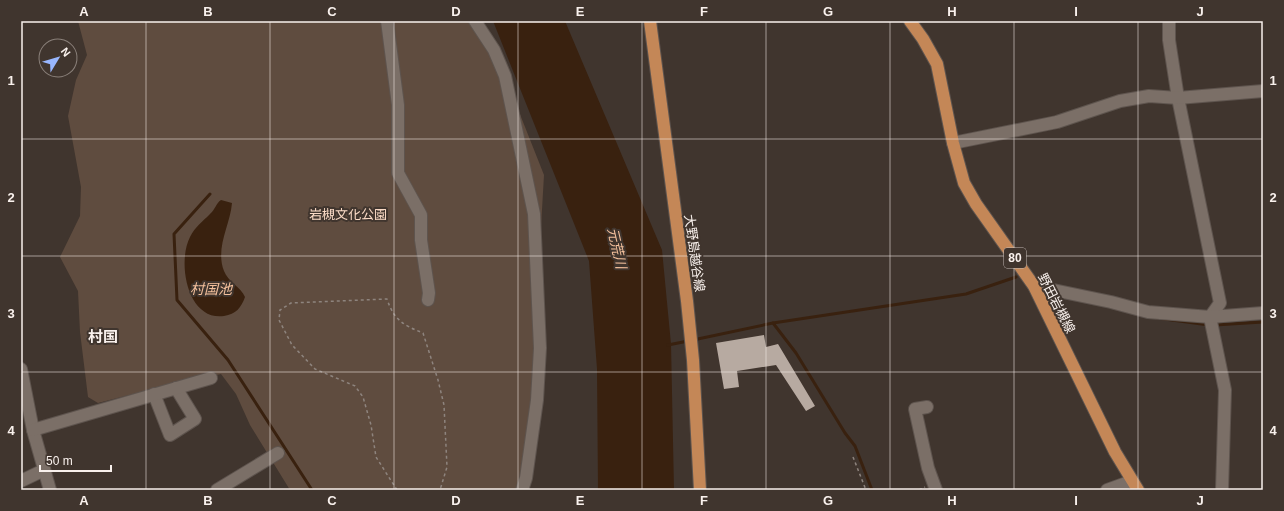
<svg xmlns="http://www.w3.org/2000/svg" width="1284" height="511" font-family="Arial,'Noto Sans JP',sans-serif">
<style>
.green{fill:#5f4c3f}
.water{fill:#39210f}
.lines{fill:none;stroke-linecap:round;stroke-linejoin:round}
.stream{stroke:#39210f;stroke-width:3}
.building{fill:#b7aaa1}
.minor-casing{stroke:#5e544e;stroke-width:14}
.major-casing{stroke:#5e544e;stroke-width:14}
.path{stroke:#8e847e;stroke-width:1.5;stroke-dasharray:3 3;stroke-linecap:butt}
.minor{stroke:#7b6f67;stroke-width:12}
.major{stroke:#c48757;stroke-width:12}
.grid{fill:none;stroke:#f9f1ed;stroke-width:1;stroke-opacity:0.55}
.labels{text-anchor:middle;stroke-width:4;stroke-linejoin:round;paint-order:stroke}
.shield{fill:#40352e;stroke:#c2b9b4;stroke-width:1}
.shield-label{font-size:12px;font-weight:bold;fill:#f9f1ed}
.park-label{font-size:13px;fill:#fadac5;stroke:#40352e}
.street-label{font-size:13px;fill:#f9f1ed;stroke:#40352e}
.water-label{font-size:14px;font-style:italic;fill:#f4c09c;stroke:#40352e}
.quarter-label{font-size:15px;font-weight:bold;fill:#f9f1ed;stroke:#40352e}
.neatline{fill:none;stroke:#f9f1ed;stroke-width:1.5}
.grid-label{font-size:13px;text-anchor:middle;font-weight:bold;fill:#f9f1ed}
</style>
<rect width="100%" height="100%" fill="#40352e"/>
<polygon class="green" points="78,21 483,21 544,175 528,453 516,490 290,490 250,425 236,394 221,374 164,386 98,403 88,397 80,332 78,291 60,257 80,216 81,187 68,116 76,80 87,55"/>
<g class="water">
<polygon points="493,21 565,21 662,250 671,344 674,490 598,490 597,369 589,261"/>
<path d="M221,200L232,203C230,226 215,248 224,271C228,282 241,287 245,297C241,308 236,314 224,316C187,321 177,262 190,237C195,227 202,222 210,214C215,210 216,203 221,200Z"/>
</g>
<g class="lines">
<g class="stream">
<polyline points="210,194 174,234 177,300 228,360 312,490"/>
<polyline points="1157,318 1209,325"/>
<polyline points="773,323 796,353 845,433 855,446 872,490"/>
<polyline points="1215,325 1263,322"/>
<polyline points="693,340 773,323 966,294 1016,277"/>
<polyline points="668,345 688,341"/>
</g>
</g>
<polygon class="building" points="764,335 766,347 778,344 815,406 806,411 776,365 737,371 739,387 724,389 716,343"/>
<g class="lines">
<defs>
<g id="minor">
<polyline points="387,21 398,105 398,173 421,215 421,240 429,293 428,300"/>
<polyline points="475,21 494,50 505,76 534,214 540,348 537,400 526,478 522,490"/>
<polyline points="1169,21 1169,40 1178,98 1220,303 1210,317 1225,390 1222,490"/>
<polyline points="953,143 1057,122 1120,101 1149,96 1178,98 1263,91"/>
<polyline points="1034,286 1111,302 1148,312 1210,317 1263,313"/>
<polyline points="21,369 33,430 50,490"/>
<polyline points="154,394 170,435 195,419 176,388"/>
<polyline points="927,407 915,409 928,468 936,490"/>
<polyline points="33,430 211,378"/>
<polyline points="21,481 44,470"/>
<polyline points="217,490 278,453"/>
<polyline points="1107,490 1132,481"/>
</g>
<g id="major">
<polyline points="650,21 687,301 693,360 700,490"/>
<polyline points="910,21 923,39 937,64 953,143 964,183 976,204 1034,286 1115,452 1138,490"/>
</g>
</defs>
<use href="#minor" class="minor-casing"/>
<use href="#major" class="major-casing"/>
<g class="path">
<polyline points="853,457 866,490"/>
<path d="M397,490L376,457L371,425L363,397L355,386L315,369L292,345L279,320L280,310L291,303L387,299C394,320 403,325 423,333L438,380L444,405L447,467L440,490"/>
<polyline points="919,490 925,487"/>
</g>
<use href="#minor" class="minor"/>
<use href="#major" class="major"/>
</g>
<path class="grid" d="M146,21V490M270,21V490M394,21V490M518,21V490M642,21V490M766,21V490M890,21V490M1014,21V490M1138,21V490M21,139H1263M21,256H1263M21,372H1263"/>
<g class="labels">
<rect class="shield" x="1004" y="248" width="22" height="20" rx="3"/>
<g class="shield-label">
<text x="1015" y="262">80</text>
</g>
<g class="park-label">
<text x="348" y="219">岩槻文化公園</text>
</g>
<g class="street-label">
<text transform="translate(695 253) rotate(82)" y="5">大野島越谷線</text>
<text transform="translate(1057 303) rotate(63)" y="5">野田岩槻線</text>
</g>
<g class="water-label">
<text transform="translate(617 248) rotate(77)" y="5">元荒川</text>
<text x="211" y="294">村国池</text>
</g>
<g class="quarter-label">
<text x="103" y="342">村国</text>
</g>
</g>
<rect width="1284" height="511" fill="none" stroke="#40352e" stroke-width="44"/>
<g transform="translate(58 58) rotate(52)"><circle r="19" fill="#40352e" stroke="#8a807a"/>
<path d="M0-3L7 15L0 10L-7 15Z" fill="#98b6fd"/>
<text y="-6" font-size="11" font-weight="bold" text-anchor="middle" fill="#f9f1ed">N</text>
</g>
<path d="M40 465v6h71v-6" fill="none" stroke="#f9f1ed" stroke-width="2"/>
<text x="46" y="465" font-size="12" fill="#f9f1ed" stroke="#40352e" stroke-width="3" paint-order="stroke">50 m</text>
<rect x="22" y="22" width="1240" height="467" class="neatline"/>
<g class="grid-label">
<text x="84" y="16">A</text>
<text x="208" y="16">B</text>
<text x="332" y="16">C</text>
<text x="456" y="16">D</text>
<text x="580" y="16">E</text>
<text x="704" y="16">F</text>
<text x="828" y="16">G</text>
<text x="952" y="16">H</text>
<text x="1076" y="16">I</text>
<text x="1200" y="16">J</text>
<text x="11" y="85">1</text>
<text x="1273" y="85">1</text>
<text x="11" y="202">2</text>
<text x="1273" y="202">2</text>
<text x="11" y="318">3</text>
<text x="1273" y="318">3</text>
<text x="11" y="435">4</text>
<text x="1273" y="435">4</text>
<text x="84" y="505">A</text>
<text x="208" y="505">B</text>
<text x="332" y="505">C</text>
<text x="456" y="505">D</text>
<text x="580" y="505">E</text>
<text x="704" y="505">F</text>
<text x="828" y="505">G</text>
<text x="952" y="505">H</text>
<text x="1076" y="505">I</text>
<text x="1200" y="505">J</text>
</g>
</svg>
